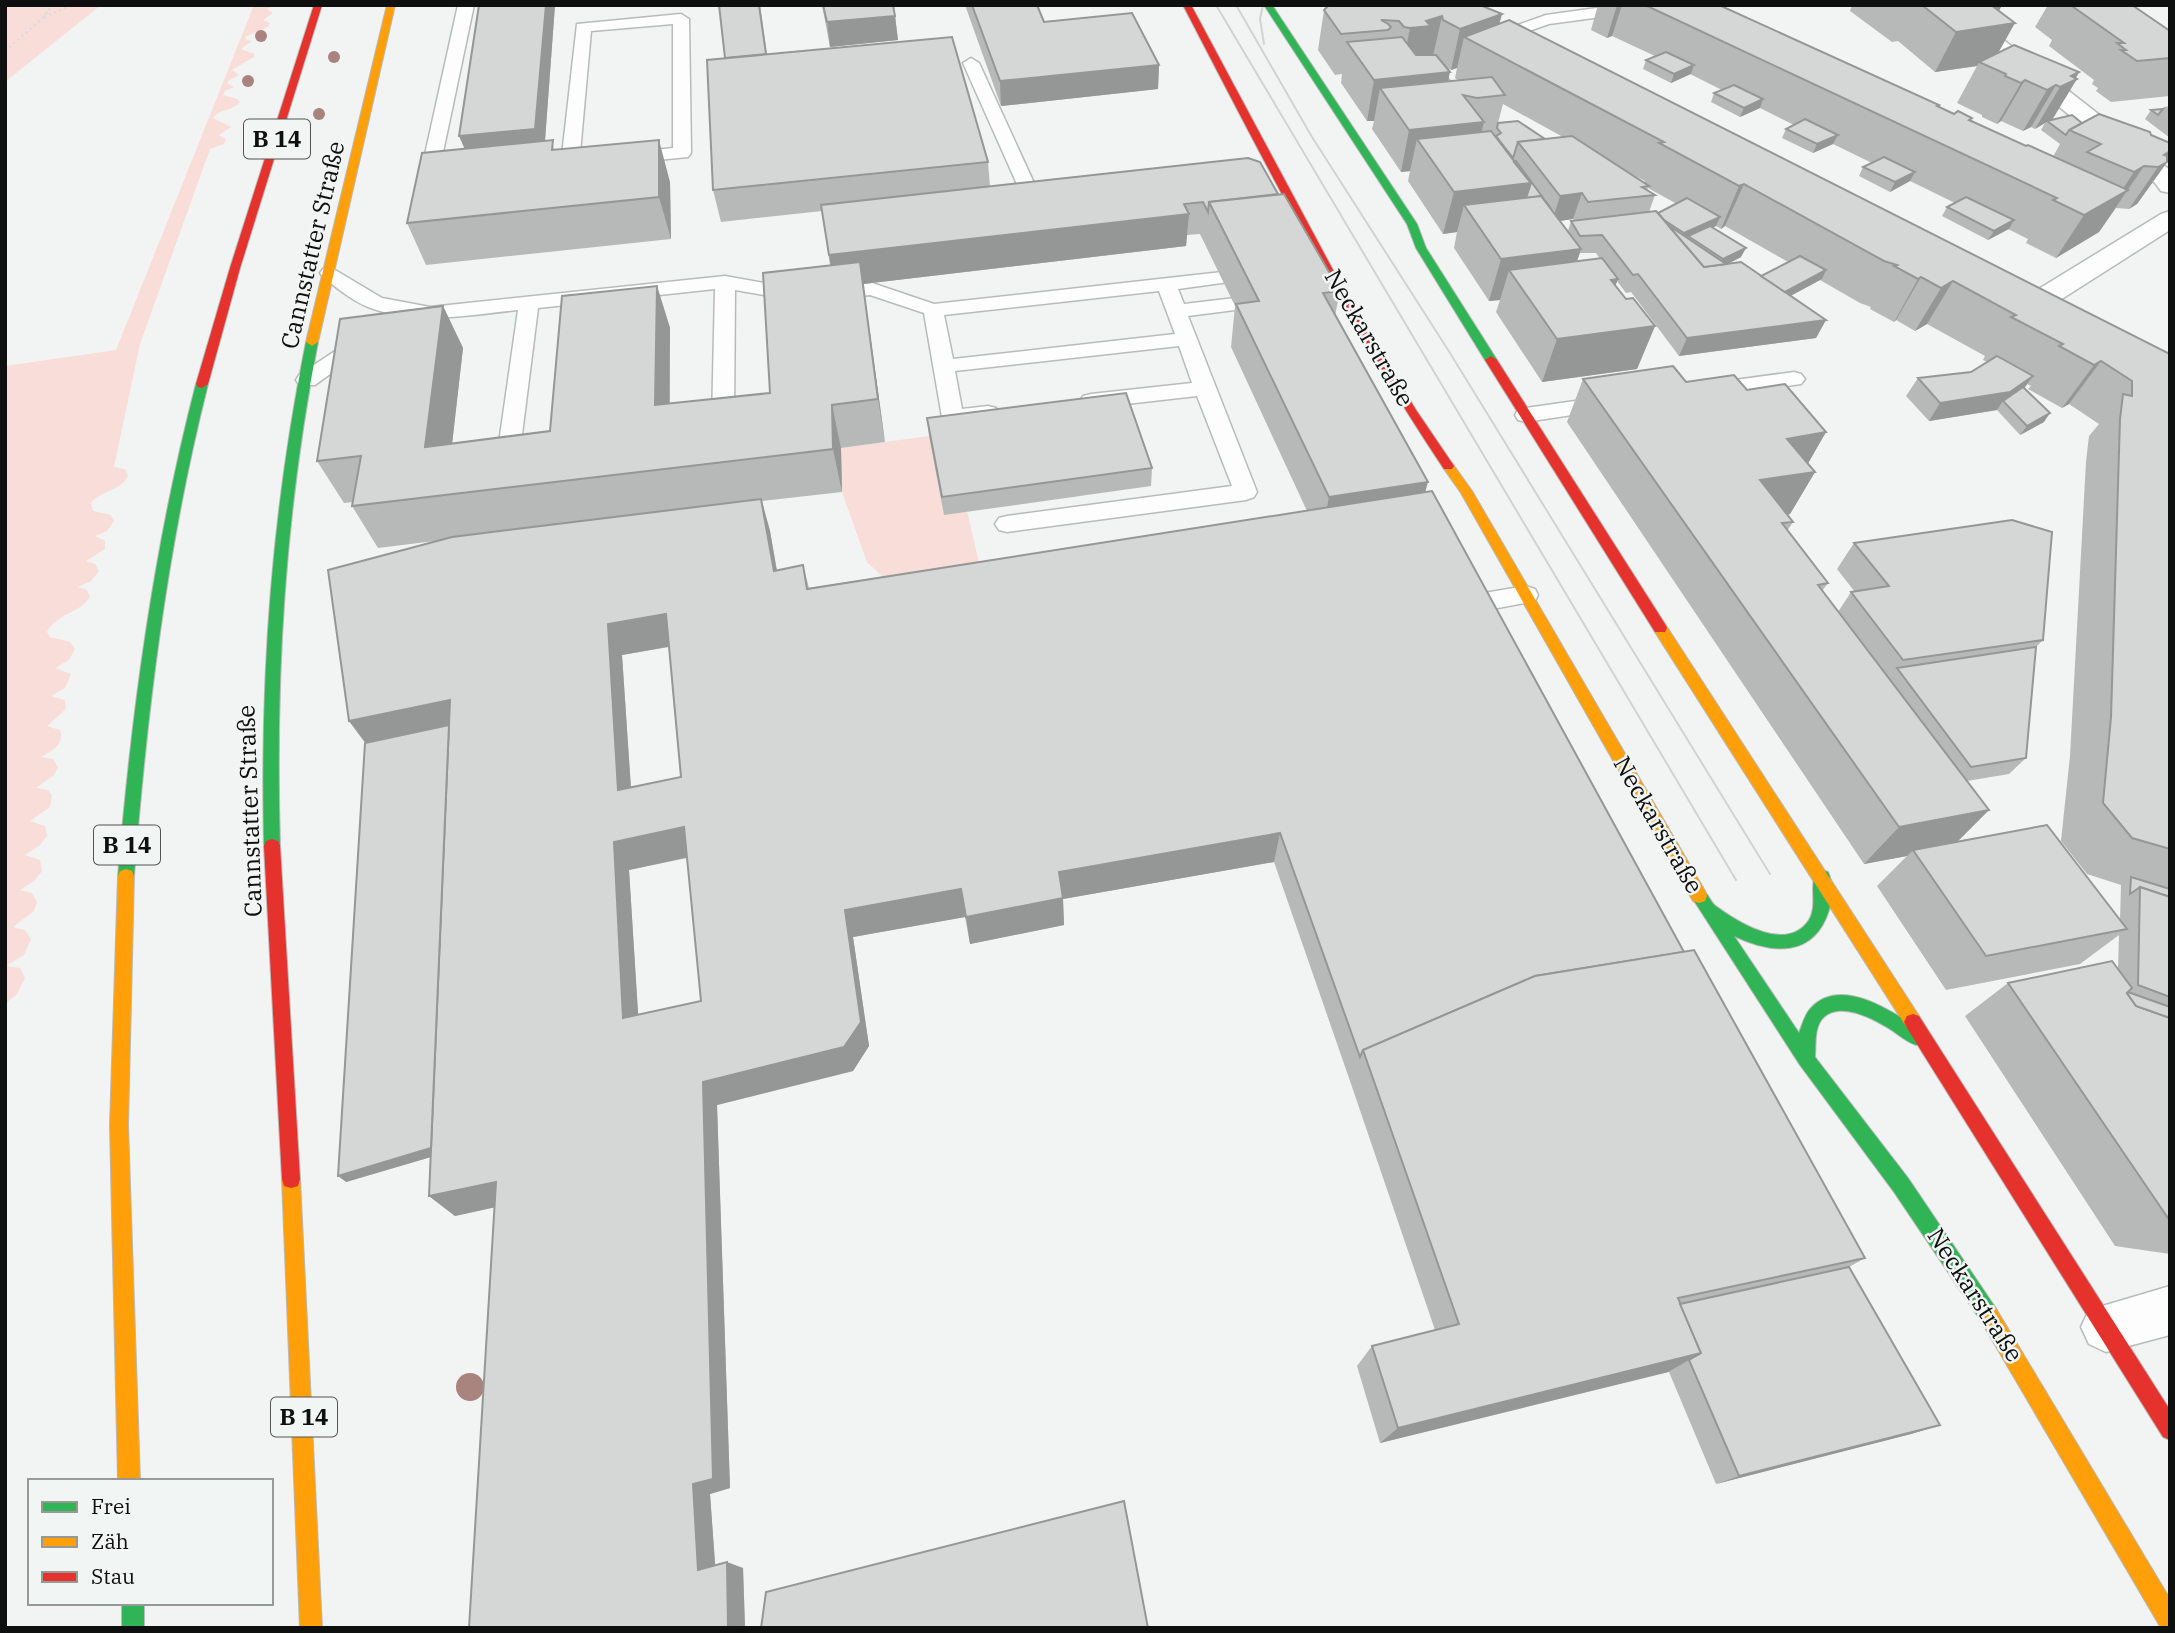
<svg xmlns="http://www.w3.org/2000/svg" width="2175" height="1633" font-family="'IBM Plex Serif',serif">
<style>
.green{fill:#f9ddd8}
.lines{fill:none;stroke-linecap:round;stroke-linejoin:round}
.lane-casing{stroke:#b9baba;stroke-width:3}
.street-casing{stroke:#b9baba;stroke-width:3}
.fast-casing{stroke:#b9baba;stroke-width:2}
.slow-casing{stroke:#b9baba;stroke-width:2}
.jam-casing{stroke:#b9baba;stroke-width:2}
.path{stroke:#dbdcdc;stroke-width:2.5;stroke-dasharray:2 3.5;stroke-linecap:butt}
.lane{fill:#fdfdfd;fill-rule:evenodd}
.street{fill:#fdfdfd;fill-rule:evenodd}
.fast{fill:#30b455;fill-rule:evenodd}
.slow{fill:#ff9f0a;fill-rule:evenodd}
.jam{fill:#e5322d;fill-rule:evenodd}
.tram{stroke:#d2d2d2;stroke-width:2}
.tree{fill:#a9847f}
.wall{fill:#b7b9b8;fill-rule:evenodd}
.shaded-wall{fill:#959696}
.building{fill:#d5d7d6;stroke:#959696;stroke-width:2;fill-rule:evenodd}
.labels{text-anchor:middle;stroke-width:5;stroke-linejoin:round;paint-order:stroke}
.shield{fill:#f1f5f4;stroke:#525554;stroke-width:2}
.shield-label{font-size:23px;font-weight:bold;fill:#0e100f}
.street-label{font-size:24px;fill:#0e100f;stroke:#f1f5f4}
</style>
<rect width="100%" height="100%" fill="#f2f4f3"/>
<g class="green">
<polygon points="5,5 101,5 5,82"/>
<path d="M254,5H276L267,9L273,13L263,20L270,23L268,27L245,37L247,40L252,41L241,49L254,54V57L232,70L239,75L228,81V84L234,87L225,91L223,95L237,99L240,102C233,111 219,109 213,118L231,127L219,135L226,139L224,144L210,149L140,344L114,467L125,469L128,476C121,491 101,490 91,503L93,511L111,515L114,521L107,531L95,536L105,541V549L86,561L95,564L99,571L91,581L78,587L87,590L90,597C79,614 57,613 47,632L50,637L70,642L75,649L69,660L55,668L71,674L65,688L51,696L65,700L66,709L47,726L60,730C65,744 52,751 41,757L53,759L58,767L54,775L36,788L48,790L52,795L50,807L30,821L45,826L47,836L40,845L25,855L40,860L42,871L35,880L20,890L32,893L37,902L34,911L13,927L25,930L31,939L24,955L6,966L20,968L25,978L17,994L5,1004V366L116,350Z"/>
<polygon points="929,436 944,514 967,511 986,593 914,605 867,562 842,492 841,448"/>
</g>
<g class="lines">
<defs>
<g id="lane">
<polygon points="458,5 474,5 439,171 449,176 446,180 429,182 420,177"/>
<polygon points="1618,5 1637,5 1639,8 1631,13 1549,24 1518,35 1510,30 1512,27 1546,15"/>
<polygon points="681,14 689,19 691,153 688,157 627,163 618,158 627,153 673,148 673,24 591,31 579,164 570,169 564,168 561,164 577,24"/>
<polygon points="971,58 979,63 1040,196 1058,196 1060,200 1058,204 1034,208 1025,202 963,63"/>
<path d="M330,267L382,298L430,307L725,276L804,290L872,283L934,304L1222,272L1232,278L1229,282L1178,289L1184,304L1235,298L1242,300L1245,304L1242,308L1235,310L1188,316L1257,492L1254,497L1246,500L1007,532L999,530L995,524L999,518L1007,516L1232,486L1197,396L1091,408L1083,406L1080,401L1083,396L1091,394L1192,383L1179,346L955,371L962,409L988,406L996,408L999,413L996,418C981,422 960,426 945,422L942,417L924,313L870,295L804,302L735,290L734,420L731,425H715L712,420L715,289L538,308L520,450L517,455L509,457L501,455L498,450L518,310C469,315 416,326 368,307C351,300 337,288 323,277L320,273L323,269ZM1159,291L1175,334L953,359L944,315Z"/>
<polygon points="366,333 373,335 376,339 373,343 315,385 299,385 296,380 299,375 359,335"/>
<polygon points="1794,372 1801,374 1805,379 1801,384 1705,398 1697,396 1694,391 1697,386 1705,384"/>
<polygon points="1610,396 1618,398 1621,403 1618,408 1526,422 1518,420 1515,415 1518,410 1526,408"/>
<polygon points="1526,586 1535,589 1538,595 1535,601 1466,614 1457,611 1454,605 1457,599 1466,596"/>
</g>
<g id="street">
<polygon points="1993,36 2001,38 2170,170 2170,193 2161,191 2155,183 1985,48 1982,43 1985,38"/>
<polygon points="2170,211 2170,230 2057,302 2047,304 2037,302 2033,296 2037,290 2161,214"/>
<polygon points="2170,1286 2170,1335 2106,1352 2089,1344 2081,1327 2089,1310"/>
</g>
<g id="fast">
<polygon points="1264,5 1272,5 1417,224 1426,248 1497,360 1495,363 1491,364 1485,360 1416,248 1407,224"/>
<path d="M312,338L318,342C285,513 275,673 280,846L278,851H266L264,846C260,672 272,512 306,342Z"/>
<path d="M202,380L208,384C167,546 147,710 134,876L132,881L126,883L120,881L118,876C132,709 154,546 196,384Z"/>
<path d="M1822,870L1828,872C1833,882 1832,899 1829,910C1814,958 1772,954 1734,936L1799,1033C1802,1025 1805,1014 1811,1008C1841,975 1895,1013 1922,1031L1925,1037L1922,1043L1916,1045C1907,1042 1900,1036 1893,1031C1876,1020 1839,999 1822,1019C1814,1029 1816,1045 1815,1057L1908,1178L1995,1307L1998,1314L1995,1321L1988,1324L1981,1321L1894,1192L1800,1065L1691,896L1693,891C1698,889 1699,888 1703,891C1709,894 1711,904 1717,907C1739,923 1787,953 1809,920C1818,905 1809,887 1816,872Z"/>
<rect x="122" y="1603" width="22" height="25"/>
</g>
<g id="slow">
<polygon points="387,5 395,5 318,342 312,346 306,342"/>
<polygon points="1448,462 1452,463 1472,491 1705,891 1707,896 1705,901 1699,903 1693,901 1461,493 1442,466"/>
<polygon points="1660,623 1665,624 1919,1016 1922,1022 1919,1028 1913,1030 1907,1028 1655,632 1653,628"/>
<polygon points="126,869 132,871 134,876 128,1125 140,1481 118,1481 110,1125 118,876 120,871"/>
<polygon points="291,1170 298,1172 300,1179 322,1628 300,1628 282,1179 284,1172"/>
<polygon points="1988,1304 1995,1307 2170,1599 2170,1628 2161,1628 1981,1321 1978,1314 1981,1307"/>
</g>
<g id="jam">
<polygon points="314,5 322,5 240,268 208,384 202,388 198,387 196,384 230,268"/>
<path d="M1183,5H1191L1348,298L1416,410L1454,466L1452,469H1444C1345,321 1265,163 1183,5Z"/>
<polygon points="1491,356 1497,360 1665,624 1667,628 1665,632 1655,632 1485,360"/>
<polygon points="272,839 278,841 280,846 300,1179 298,1186 291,1188 284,1186 282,1179 264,846 266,841"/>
<polygon points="1913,1014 1919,1016 2170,1410 2170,1440 2163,1437 1907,1028 1904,1022 1907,1016"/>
</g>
</defs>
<use href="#lane" class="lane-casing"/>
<use href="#street" class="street-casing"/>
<use href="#fast" class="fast-casing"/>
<use href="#slow" class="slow-casing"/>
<use href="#jam" class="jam-casing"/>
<g class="path">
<polyline points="44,17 73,5"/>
<polyline points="5,51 43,18 52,5"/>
</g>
<use href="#lane" class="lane"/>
<use href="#street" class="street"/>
<use href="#fast" class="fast"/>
<use href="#slow" class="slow"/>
<use href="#jam" class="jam"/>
<g class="tram">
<polyline points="1216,5 1736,880"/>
<polyline points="1236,5 1312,137 1450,353 1770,874"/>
<polyline points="1263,5 1260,19 1264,44"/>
</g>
</g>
<g class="tree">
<circle cx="261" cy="36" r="6"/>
<circle cx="334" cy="57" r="6"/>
<circle cx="248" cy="81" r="6"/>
<circle cx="319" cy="114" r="6"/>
<circle cx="470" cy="1387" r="14"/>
</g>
<g class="wall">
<polygon points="555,5 545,141 556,150 670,182 671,239 426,265 407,223 465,149"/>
<path d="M719,5H760L767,54L988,162L990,186L1278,194L1340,291L1335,316L1425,492L1684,952L1865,1258L1849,1267L1940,1425L1911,1434L1716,1484L1669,1372L1380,1443L1357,1366L1372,1346L1435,1330L1350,1081L1274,862L1063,899L1064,925L970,944L965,917L853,937L869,1046L853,1071L717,1105L730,1488L710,1494L715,1565L743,1568L745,1628H469L495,1207L455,1216L429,1196L431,1157L346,1182L365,743L349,721L443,540L378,548L352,506L353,502L344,503L317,461L443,306L463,348L452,443L550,431L657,286L670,328V403L770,393L830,265L822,211L721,222L713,190L725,58ZM1200,234L1235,306L1231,347L1307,511L809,588L803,565L777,570L770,531L762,501L842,492L841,448L885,442L863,284L1186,246L1187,235ZM669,647L681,777L631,788L622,655ZM687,858L701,1001L638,1015L629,870Z"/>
<polygon points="822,5 893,5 895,16 898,40 830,47"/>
<polygon points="965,5 1037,5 1044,22 1159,65 1158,89 1001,106"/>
<polygon points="1598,5 1723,5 1724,8 1939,105 1938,107 1954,114 1972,118 1971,121 2026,146 2052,156 2054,155 2060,144 2041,130 2045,123 2035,129 2031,127 2023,131 2001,121 1997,124 1982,117 1982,115 1957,103 1977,66 1935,72 1898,41 1892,42 1850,11 1852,5 2002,5 1999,11 1998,53 2076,78 2052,120 2082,123 2151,135 2170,143 2170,158 2137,204 2129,209 2116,208 2099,232 2056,258 2026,243 2028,239 2008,229 1988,240 1942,216 1947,207 1955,203 1910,181 1890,192 1859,176 1863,167 1872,163 1833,144 1813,153 1782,138 1786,129 1794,125 1760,108 1740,117 1711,102 1714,93 1722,90 1690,74 1671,83 1643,69 1646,60 1655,56 1612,36 1607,38 1591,30"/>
<polygon points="2048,5 2135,5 2134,7 2170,31 2170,96 2111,102 2096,91 2098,88 2092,84 2094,80 2049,46 2052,40 2035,27"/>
<path d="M1324,10L1502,14L1499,23L2170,354V1254L2115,1246L1965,1016L2008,983L2118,969L2119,935L2080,964L1946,990L1877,886L1907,856L1864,864L1567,422L1583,379L1686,382L1747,390L1826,432L1808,463L1815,472L1790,514L1787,515L1793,522L1787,531L1828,583L1822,591L1838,612L1851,592H1855L1837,569L1854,543L2043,640L2036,647L2026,758L2009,774L1967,781L1989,810L1957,842L2120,920L2121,885L2087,874L2061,841L2070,756L2086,462L2089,436L2099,424L2069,404L2062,408L2028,389L2031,386L2027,384L2024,389L2044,422L2020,435L1997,410L1929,421L1906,396L1918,378L1971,372L1987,362L1983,360L1985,356L1927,324L1915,331L1896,320L1894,322L1870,309L1871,307L1860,303L1820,280L1790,296L1826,320L1816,338L1679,356L1631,292L1626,293L1617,281L1615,286L1626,299L1655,326L1637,369L1542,382L1496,312L1500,300L1489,301L1454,248L1457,232L1443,234L1408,181L1410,171L1401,172L1372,129L1374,121H1367L1341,83L1342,74L1335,75L1318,50ZM1445,67L1451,70L1457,68L1455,78L1458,80H1451L1449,78ZM1503,104L1563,137L1545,139L1498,123ZM1626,171L1645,181L1644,183ZM1648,188L1677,204L1658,213L1649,212L1655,195L1647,190ZM1573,219L1575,221H1571L1568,231L1560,221ZM1716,226L1721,229L1725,226L1788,262L1761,276L1728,264L1741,257L1713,228ZM1580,253H1596L1600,259L1577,261Z"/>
<polygon points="2170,106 2170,138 2145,119 2151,110 2163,109 2164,107"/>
<polygon points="927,418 1152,468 1151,486 944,515 929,436"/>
</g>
<g class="shaded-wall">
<polygon points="546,5 555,5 544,154 470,161 459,136"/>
<polygon points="1617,5 1622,5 1612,36 1607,38"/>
<polygon points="1990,5 2002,5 1995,18"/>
<polygon points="1502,14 1492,52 1464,37 1457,68 1451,70 1460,29"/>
<polygon points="895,16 898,40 830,47 827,22"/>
<polygon points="1442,16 1433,56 1402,69 1410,28 1426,21"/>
<polygon points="2015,23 1992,64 1979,62 1977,66 1935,72 1956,32"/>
<polygon points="1159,65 1158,89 1001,106 1000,81"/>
<polygon points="1694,65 1691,74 1671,83 1674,74"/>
<polygon points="1450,72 1441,113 1380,88 1374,121 1367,121 1374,80"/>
<polygon points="2079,72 2075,80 2077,79 2052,120 2047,121 2045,123 2035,129 2060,87 2071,76"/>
<polygon points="2025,80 2001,121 1997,124 2021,83"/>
<polygon points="2056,85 2031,127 2023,131 2047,90"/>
<polygon points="1763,99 1760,108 1740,117 1744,108"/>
<polygon points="1484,122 1473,164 1417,139 1410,171 1401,172 1409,130"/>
<polygon points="1838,135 1833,144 1813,153 1817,144"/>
<polygon points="659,140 670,182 671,239 659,197"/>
<polygon points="2170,151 2170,158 2137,204 2129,209 2158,167 2164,155"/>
<polygon points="2144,166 2099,232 2056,258 2084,215 2118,196 2134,172"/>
<polygon points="1915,172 1910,181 1890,192 1895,182"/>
<polygon points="1531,183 1518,225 1464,205 1457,232 1443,234 1454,192"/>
<polygon points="1744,184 1725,226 1721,229 1739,186"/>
<polygon points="1582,193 1573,219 1552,222 1560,196"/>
<polygon points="1189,214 1186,246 863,284 885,442 878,399 834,287 829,255"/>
<polygon points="1720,217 1716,226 1690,238 1688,236 1687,239 1680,242 1684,233"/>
<polygon points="2014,220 2009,229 1988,240 1994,231"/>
<polygon points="1746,248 1741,257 1718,269 1723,259"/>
<polygon points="1581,249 1567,291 1509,270 1500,300 1489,301 1501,259"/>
<polygon points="1826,270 1822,279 1772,306 1777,296"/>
<polygon points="1921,277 1896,320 1894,322 1918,279"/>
<polygon points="1618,279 1602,322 1611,280"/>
<polygon points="1953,281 1927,324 1915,331 1941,288"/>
<polygon points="657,286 670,328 669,447 655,405"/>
<polygon points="443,306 463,348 447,489 425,447"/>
<polygon points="1826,320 1816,338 1679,356 1687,338"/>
<polygon points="1655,326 1637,369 1542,382 1557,339"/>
<polygon points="2101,361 2069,404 2062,408 2094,365"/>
<polygon points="2033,376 2020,394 2003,401 1997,410 1929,421 1940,403"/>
<polygon points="832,405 841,448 842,492 833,449"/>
<polygon points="2050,413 2044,422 2020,435 2027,426"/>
<polygon points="1826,432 1802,474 1815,472 1790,514 1737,523 1760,480 1787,439"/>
<polygon points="1428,482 1416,525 1321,539 1329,497"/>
<polygon points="761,499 770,531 782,602 774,571"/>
<polygon points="666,614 678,645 622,655 633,819 618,790 608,624"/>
<polygon points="450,700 458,1149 346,1182 338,1176 372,751 349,721"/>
<polygon points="1989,810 1951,848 1913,850 1907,856 1864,864 1899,827"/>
<polygon points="684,827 698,855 629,870 640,1043 623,1018 614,842"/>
<polygon points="1280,833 1274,862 1063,899 1064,925 970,944 966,917 1059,872"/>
<polygon points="961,889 965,917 853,937 869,1046 853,1071 717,1105 730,1488 710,1494 716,1576 698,1570 693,1484 703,1082 845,910"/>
<polygon points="496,1182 519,1202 455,1216 429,1196"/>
<polygon points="1701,1353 1668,1372 1380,1443 1398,1428"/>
<polygon points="1940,1425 1911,1434 1716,1484 1739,1476"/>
<polygon points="727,1562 743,1568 745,1628 728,1628"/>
</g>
<g class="building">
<polygon points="479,5 546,5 535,129 459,136"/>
<polygon points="719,5 759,5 766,54 725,58"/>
<polygon points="823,5 893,5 895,16 827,22"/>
<polygon points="972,5 1037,5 1044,22 1132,13 1159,65 1000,81"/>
<polygon points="1329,5 1480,5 1502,14 1460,29 1443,20 1442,16 1426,21 1431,26 1410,28 1404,27 1399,21 1381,20 1388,24 1391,27 1388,30 1341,34 1324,10"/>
<polygon points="1645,5 1719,5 1939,105 1937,106 1954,114 1958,111 1972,118 1969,120 2026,146 2028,145 2128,190 2084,215 2053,200 2057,198"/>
<polygon points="1922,5 1991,5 2015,23 1956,32"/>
<polygon points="2132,5 2170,31 2170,58 2137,61 2121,50 2126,50 2117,43 2124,43 2072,6"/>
<polygon points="1509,20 2170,354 2170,849 2132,838 2103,803 2111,717 2120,419 2123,394 2132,396 2132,381 2101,361 2094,365 2059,346 2063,344 2011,317 2016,315 1953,281 1941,288 1921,277 1918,279 1894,266 1897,265 1884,261 1744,184 1739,186 1659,143 1664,142 1464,37"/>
<polygon points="952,37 988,162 713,190 707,60"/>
<polygon points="1402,37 1416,55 1436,55 1450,72 1374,80 1347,42"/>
<polygon points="2014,45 2079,72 2071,76 2077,79 2060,87 2056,85 2047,90 2025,80 2021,83 2005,76 2006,74 1979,62"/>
<polygon points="1666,52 1694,65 1674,74 1646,60"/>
<polygon points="1492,77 1505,95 1477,98 1463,95 1484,122 1409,130 1380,88"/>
<polygon points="1734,85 1763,99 1744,108 1714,93"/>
<polygon points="2163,109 2158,115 2151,110"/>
<polygon points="2099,114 2150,132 2151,135 2170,143 2170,151 2164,155 2167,156 2167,162 2158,167 2144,166 2134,172 2087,152 2101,144 2069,130"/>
<polygon points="2072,115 2082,123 2069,130 2066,135 2047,121"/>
<polygon points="1805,119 1838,135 1817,144 1786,129"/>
<polygon points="1518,121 1545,139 1518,142 1513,158 1496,136 1501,133 1497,128 1498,123"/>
<polygon points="1491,131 1531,183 1454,192 1417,139"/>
<polygon points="1572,136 1649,186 1642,187 1655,195 1588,202 1582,193 1560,196 1518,142"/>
<polygon points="553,140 552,150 659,140 659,197 407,223 422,153"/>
<polygon points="1884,157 1915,172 1895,182 1863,167"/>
<polygon points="1248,158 1260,162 1278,194 1209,202 1208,212 1203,202 1184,204 1189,214 829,255 821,205"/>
<polygon points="1516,161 1552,210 1541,196 1526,198 1531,183 1514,162"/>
<polygon points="1284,194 1340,291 1323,293 1428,482 1329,497 1236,304 1259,301 1209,202"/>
<polygon points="1541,196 1581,249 1501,259 1464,205"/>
<polygon points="1966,197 2014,220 1994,231 1947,207"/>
<polygon points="1687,198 1720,217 1684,233 1664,220 1658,213"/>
<polygon points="1656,211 1704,267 1741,262 1826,320 1687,338 1638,274 1633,275 1602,235 1580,236 1571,221"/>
<polygon points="1668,225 1726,264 1704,267"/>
<polygon points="1710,226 1746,248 1723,259 1688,236"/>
<polygon points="1800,256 1826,270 1785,292 1761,276"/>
<polygon points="1602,258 1618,279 1611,280 1626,299 1633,298 1655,326 1557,339 1509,270"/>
<polygon points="860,262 878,399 832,405 833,449 352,506 361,456 317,461 340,319 443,306 425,447 550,431 562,296 657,286 655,405 770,393 763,273"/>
<polygon points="1997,356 2033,376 2010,392 1940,403 1918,378 1971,372"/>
<polygon points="1673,366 1686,382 1734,375 1747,390 1785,384 1826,432 1787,439 1815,472 1760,480 1793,522 1782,523 1828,583 1818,585 1989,810 1899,827 1583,379"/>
<polygon points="2023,387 2050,413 2027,426 2003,401"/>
<polygon points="1126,393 1152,468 942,497 927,418"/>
<path d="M1432,491L1684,952L1535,976L1363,1050L1360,1057L1280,833L1059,872L1063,898L966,917L961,889L845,910L861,1022L844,1047L703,1082L713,1479L693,1484L698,1570L727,1562L728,1628H469L496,1182L429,1196L450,700L349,721L328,570L452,537L761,499L774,571L803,565L807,589ZM666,614L681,777L618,790L608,624ZM684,827L701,1001L623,1018L614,842Z"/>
<polygon points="2012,520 2052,532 2043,640 1903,660 1851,592 1889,586 1854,543"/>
<polygon points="2036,647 2026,758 1971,767 1897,668"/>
<polygon points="449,725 431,1148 338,1176 365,743"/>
<polygon points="2047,825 2127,929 1986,956 1913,850"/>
<polygon points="2131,877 2170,889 2170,897 2140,887 2130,894"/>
<polygon points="2140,887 2170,897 2170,997 2138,985"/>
<polygon points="1694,950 1865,1258 1678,1298 1701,1353 1398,1428 1372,1346 1459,1324 1363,1050 1535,976"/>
<polygon points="2112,961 2132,988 2127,993 2136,1006 2170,1018 2170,1221 2008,983"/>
<polygon points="2128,992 2170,1007 2170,1018 2136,1006 2127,993"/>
<polygon points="1849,1267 1940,1425 1739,1476 1689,1360 1701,1353 1680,1304"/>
<polygon points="1124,1501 1148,1628 761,1628 766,1592"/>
</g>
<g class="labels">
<g class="shield">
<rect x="244" y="119.5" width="66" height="39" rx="5"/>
<rect x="94" y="825.5" width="66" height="39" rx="5"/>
<rect x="271" y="1397.5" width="66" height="39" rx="5"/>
</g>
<g class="shield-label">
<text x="277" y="147">B 14</text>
<text x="127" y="853">B 14</text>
<text x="304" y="1425">B 14</text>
</g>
<g class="street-label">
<text transform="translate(313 245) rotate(-77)" y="8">Cannstatter Straße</text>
<text transform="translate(1369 338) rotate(60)" y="8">Neckarstraße</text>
<text transform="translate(250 811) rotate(-92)" y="8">Cannstatter Straße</text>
<text transform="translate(1658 825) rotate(60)" y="8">Neckarstraße</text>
<text transform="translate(1975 1295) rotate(57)" y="8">Neckarstraße</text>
</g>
</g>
<rect width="2175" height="1633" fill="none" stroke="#0e100f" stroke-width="14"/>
<rect x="28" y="1479" width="245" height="126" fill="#f1f5f4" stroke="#969998" stroke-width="2"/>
<rect x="42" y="1502" width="35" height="10" fill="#30b455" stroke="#969998" stroke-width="2"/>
<text x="91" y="1514" font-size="21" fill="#0e100f">Frei</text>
<rect x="42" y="1537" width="35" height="10" fill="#ff9f0a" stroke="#969998" stroke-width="2"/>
<text x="91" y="1549" font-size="21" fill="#0e100f">Zäh</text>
<rect x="42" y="1572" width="35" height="10" fill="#e5322d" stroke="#969998" stroke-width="2"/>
<text x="91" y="1584" font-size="21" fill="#0e100f">Stau</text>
</svg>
